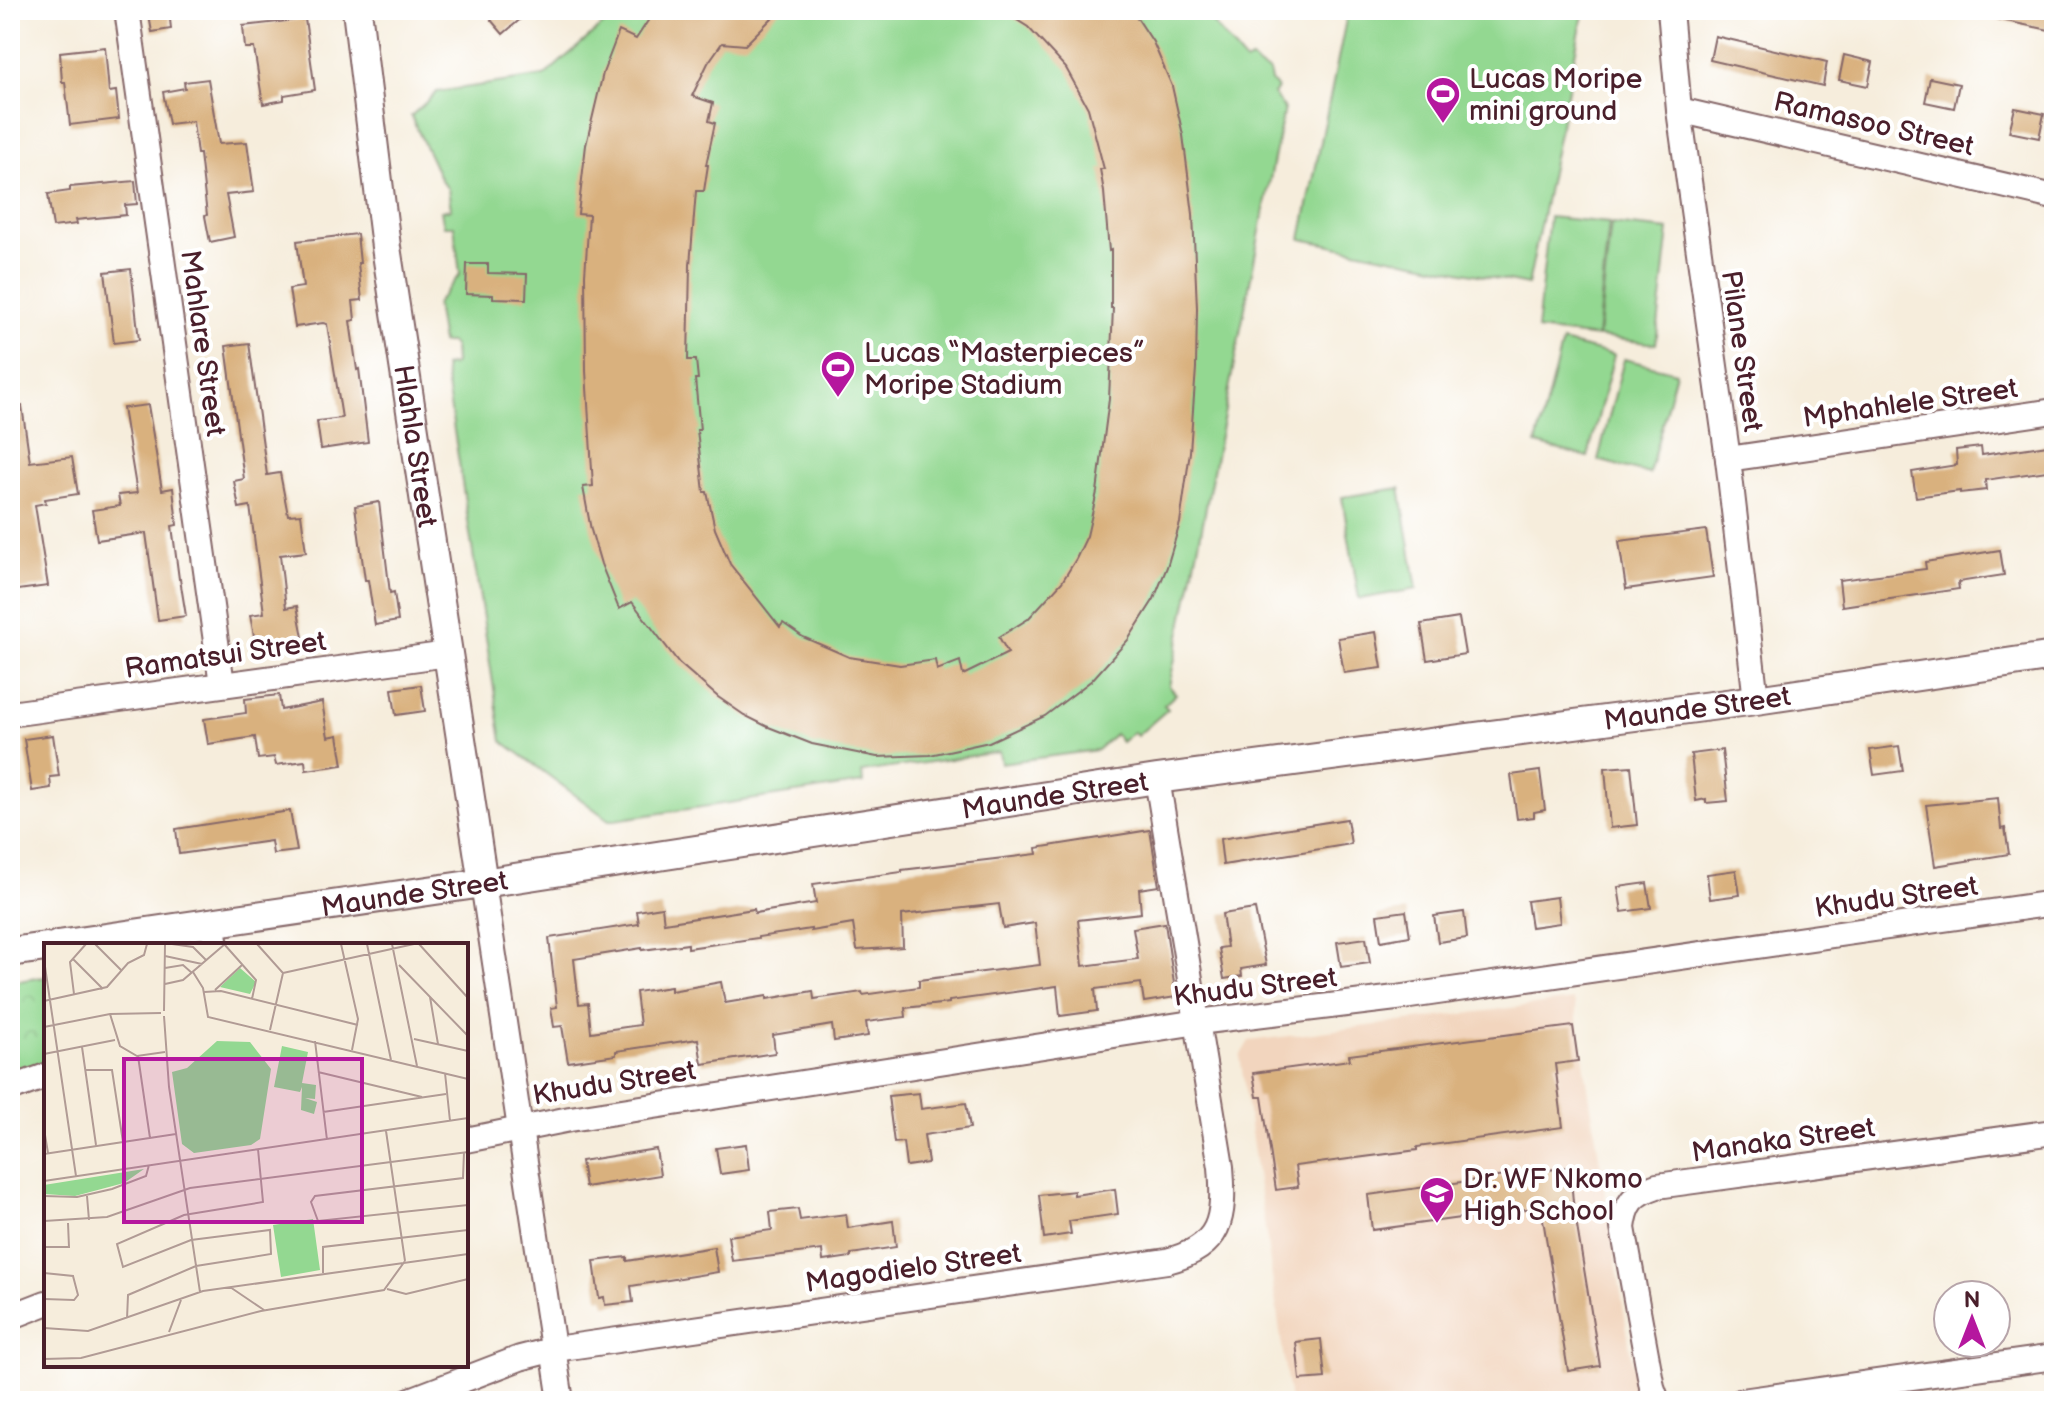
<svg xmlns="http://www.w3.org/2000/svg" width="2064" height="1411" font-family="'Balsamiq Sans',sans-serif">
<style>
.built{fill:#f2d5be}
.grass{fill:#93d891;stroke:#6e7c5e;stroke-width:2}
.park{fill:url(#park-crowns);stroke:#6e7c5e;stroke-width:2}
.building{fill:#d9b17e;fill-rule:evenodd}
.lines{fill:none;stroke-linecap:round;stroke-linejoin:round}
.minor-casing{stroke:#866769;stroke-width:28}
.tertiary-casing{stroke:#866769;stroke-width:32}
.minor{stroke:#fff;stroke-width:24}
.tertiary{stroke:#fff;stroke-width:28}
.labels{text-anchor:middle;stroke-width:8;stroke-linejoin:round;paint-order:stroke}
.poi-label{font-size:28px;fill:#4a1f2b;stroke:#fff;text-anchor:start}
.street-label{font-size:28px;fill:#4a1f2b;stroke:#fff}
.inset-road{fill:none;stroke:#b19b95;stroke-width:2}
.view{fill:#b5179e;fill-opacity:0.15;stroke:#b5179e;stroke-width:4}
.inset-edge{fill:none;stroke:#4a1f2b;stroke-width:4}
</style>
<defs>
<pattern id="park-crowns" width="20" height="18" patternUnits="userSpaceOnUse" patternTransform="scale(2)"><rect width="20" height="18" fill="#93d891"/><path d="M2 6a3 3 0 1 1 6 0M12 15a3 3 0 1 1 6 0" fill="none" stroke="#80b97d"/></pattern>
</defs>
<rect width="100%" height="100%" fill="#fff"/>
<filter id="ink" filterUnits="userSpaceOnUse"><feTurbulence type="fractalNoise" baseFrequency=".0125" numOctaves="2"/><feDisplacementMap in="SourceGraphic" scale="16" xChannelSelector="R" yChannelSelector="G"/><feConvolveMatrix kernelMatrix="1 2 1 2 8 2 1 2 1" color-interpolation-filters="sRGB"/></filter>
<filter id="wash" filterUnits="userSpaceOnUse"><feTurbulence type="fractalNoise" baseFrequency=".006" numOctaves="4" result="noise"/><feDisplacementMap in="SourceGraphic" scale="32" xChannelSelector="R" yChannelSelector="G"/><feGaussianBlur stdDeviation="1.8" result="paint"/><feColorMatrix in="noise" values="0 0 0 0 0 0 0 0 0 0 0 0 0 0 0 0 0 1.4 0 .05"/><feComposite in="paint" operator="in"/></filter>
<g filter="url(#wash)">
<rect width="100%" height="100%" fill="#f6eddc"/>
<polygon class="built" points="1574,1000 1637,1393 1582,1401 1290,1401 1240,1056 1249,1041"/>
<g class="grass">
<polygon points="620,10 1202,10 1245,62 1251,59 1259,67 1269,71 1271,81 1277,89 1273,94 1284,108 1192,579 1169,686 1176,694 1164,705 1168,709 1137,736 1133,732 1121,742 1115,734 1097,750 1001,763 999,752 862,772 863,783 614,820 609,820 502,741 444,366 453,365 455,363 454,347 451,343 442,343 436,304 460,274 454,226 444,226 441,211 451,209 448,189 441,180 411,116 437,92 544,76"/>
<polygon points="1348,10 1584,10 1528,285 1301,239"/>
<polygon points="1549,217 1609,223 1597,337 1537,330"/>
<polygon points="1611,224 1669,230 1656,344 1598,337"/>
<polygon points="1562,342 1614,355 1588,457 1536,444"/>
<polygon points="1624,359 1676,372 1649,474 1598,460"/>
<polygon points="1400,488 1417,589 1359,599 1342,497"/>
</g>
<polygon class="park" points="46,977 46,1061 10,1076 10,982"/>
<g id="blocks">
<g class="building">
<polygon points="148,10 169,10 171,29 152,32"/>
<polygon points="502,10 531,10 503,34 491,20"/>
<polygon points="655,10 780,10 745,45 722,43 708,63 692,96 713,103 709,121 715,123 706,165 708,165 704,191 696,191 690,265 688,360 696,360 698,379 695,379 700,430 697,430 704,492 707,492 715,529 730,564 780,627 783,623 803,637 849,657 900,665 935,660 937,670 960,661 963,675 1008,653 999,637 1028,619 1062,582 1076,559 1087,536 1097,492 1109,399 1113,308 1111,308 1111,250 1109,251 1104,192 1100,169 1104,169 1088,108 1066,68 1028,27 1001,10 1132,10 1153,42 1172,86 1183,135 1193,214 1197,308 1196,368 1190,452 1180,523 1167,567 1154,599 1128,640 1092,680 1045,716 989,742 930,755 877,757 812,744 766,726 744,715 718,697 679,663 632,602 619,609 601,564 591,530 583,487 593,486 586,371 585,275 589,215 578,214 586,145 603,73 619,31 636,39"/>
<polygon points="1997,10 2054,10 2054,31 1996,19"/>
<polygon points="305,19 315,90 284,95 284,100 263,104 254,48 245,48 243,26"/>
<polygon points="1715,36 1827,62 1823,86 1710,60"/>
<polygon points="105,47 109,92 116,91 119,119 70,125 65,82 62,82 60,52"/>
<polygon points="1844,55 1873,62 1868,86 1839,80"/>
<polygon points="1930,78 1959,84 1954,108 1925,102"/>
<polygon points="208,79 219,144 247,142 254,192 226,195 234,237 210,242 205,216 207,215 200,154 197,154 193,121 169,124 163,92 185,88 184,82"/>
<polygon points="2015,108 2044,114 2039,138 2009,132"/>
<polygon points="135,181 137,204 125,205 126,215 76,220 77,224 53,227 48,194 70,191 70,187"/>
<polygon points="357,234 360,263 358,263 362,300 353,301 355,320 350,321 357,370 359,369 368,442 321,449 317,421 342,418 327,324 323,323 295,327 289,289 303,287 297,241"/>
<polygon points="467,264 488,264 488,273 527,274 526,299 493,298 493,295 466,294"/>
<polygon points="131,269 139,340 114,343 105,272"/>
<polygon points="249,343 267,475 280,473 288,515 301,514 306,552 280,555 286,608 297,606 303,637 256,646 250,615 264,613 250,506 239,508 234,481 244,479 226,346"/>
<polygon points="148,405 162,490 173,488 177,525 172,526 179,579 180,579 186,616 158,620 146,533 97,540 92,510 120,506 118,495 137,493 123,408"/>
<polygon points="22,406 30,462 72,457 78,494 45,499 46,503 35,505 48,586 10,591 10,407"/>
<polygon points="2054,444 2054,470 1985,480 1986,490 1960,493 1960,491 1916,497 1912,472 1957,465 1956,450 1981,447 1982,455"/>
<polygon points="379,502 390,593 394,592 398,621 375,625 368,580 365,580 355,506"/>
<polygon points="1706,530 1713,577 1626,589 1619,541"/>
<polygon points="2000,550 2004,575 1958,582 1959,589 1842,606 1839,580 1926,569 1925,562"/>
<polygon points="1459,618 1465,654 1427,660 1421,624"/>
<polygon points="1376,632 1382,668 1344,673 1338,638"/>
<polygon points="421,685 425,711 396,715 392,689"/>
<polygon points="279,695 281,710 322,702 328,737 338,735 343,765 306,770 305,761 276,765 274,757 258,759 255,737 208,744 204,719 246,713 245,699"/>
<polygon points="53,735 59,776 50,777 51,788 32,791 24,739"/>
<polygon points="1899,746 1903,771 1874,775 1870,750"/>
<polygon points="1722,750 1728,801 1706,803 1706,799 1696,801 1691,754"/>
<polygon points="1631,766 1637,825 1610,828 1605,768"/>
<polygon points="1540,771 1545,810 1534,812 1534,817 1517,819 1511,775"/>
<polygon points="1998,798 2001,829 2005,828 2009,854 1935,866 1926,805"/>
<polygon points="290,811 297,851 273,854 271,841 179,854 176,829"/>
<polygon points="1347,819 1351,844 1223,865 1220,839"/>
<path d="M1150,830L1159,886L1139,889L1141,913L1078,920L1083,966L1138,959L1133,928L1165,923L1176,997L1144,1002L1141,983L1095,989L1097,1011L1060,1016L1057,986L949,1001V1003L905,1008L906,1017L866,1022L868,1036L834,1041L832,1025L773,1035L775,1053L702,1064L698,1039L616,1051V1055L568,1062L562,1026L554,1027L551,1008L557,1007L549,938L639,924L637,911L662,907L664,923L754,909L755,913L816,903L813,884L902,872V870L1037,854L1036,848ZM999,904L1003,928L1035,923L1040,965L919,980V987L863,995L862,992L814,999L813,991L767,999V996L725,1003L721,982L671,991V987L636,992L640,1025L591,1032L588,1003L579,1004L574,959L642,948V950L688,944V948L758,938V937L811,929V931L853,924L857,950L903,947L902,915Z"/>
<polygon points="1736,870 1740,895 1710,899 1707,874"/>
<polygon points="1647,883 1651,908 1622,912 1618,887"/>
<polygon points="1557,897 1560,923 1531,927 1527,901"/>
<polygon points="1255,909 1266,965 1241,969 1242,976 1224,979 1219,948 1227,947 1222,914"/>
<polygon points="1406,911 1410,936 1381,941 1377,915"/>
<polygon points="1464,912 1467,938 1438,942 1434,916"/>
<polygon points="1366,938 1370,963 1341,967 1337,942"/>
<polygon points="1573,1026 1578,1061 1555,1064 1563,1127 1417,1147 1417,1150 1295,1166 1298,1187 1276,1190 1262,1097 1257,1097 1253,1073 1350,1060 1349,1055"/>
<polygon points="919,1093 921,1109 966,1103 970,1128 924,1135 928,1163 906,1166 903,1142 894,1143 888,1096"/>
<polygon points="746,1144 749,1170 720,1174 716,1148"/>
<polygon points="656,1149 660,1175 585,1187 581,1161"/>
<polygon points="1570,1167 1573,1202 1600,1366 1568,1371 1541,1207 1372,1230 1368,1195"/>
<polygon points="1115,1189 1118,1214 1069,1221 1071,1234 1044,1238 1039,1195 1074,1191 1074,1195"/>
<polygon points="798,1209 800,1220 846,1214 848,1228 893,1221 896,1247 851,1254 851,1257 823,1261 822,1250 732,1261 728,1236 772,1230 770,1212"/>
<polygon points="714,1247 718,1272 631,1286 633,1302 605,1305 604,1297 599,1298 594,1261 627,1257 627,1261"/>
<polygon points="1321,1339 1325,1378 1300,1380 1296,1342"/>
</g>
</g>
</g>
<g filter="url(#ink)">
<use href="#blocks" fill-opacity="0" stroke="#866769" stroke-width="2"/>
<g class="lines">
<defs>
<g id="minor">
<polyline points="127,10 222,684"/>
<polyline points="1670,10 1679,110 1728,459 1756,700"/>
<polyline points="1679,110 2054,197"/>
<polyline points="1728,459 2054,411"/>
<polyline points="10,714 448,654"/>
<polyline points="483,883 561,1401"/>
<polyline points="212,922 216,945"/>
<polyline points="10,1089 46,1076"/>
<polyline points="466,1140 570,1119 1198,1022 1396,998 2054,903"/>
<polyline points="10,1317 46,1303"/>
<path d="M408,1401L520,1358L555,1349L1167,1261C1222,1247 1225,1218 1221,1167L1157,779"/>
<path d="M1657,1401L1652,1387L1623,1228C1626,1203 1633,1194 1657,1186L2054,1132"/>
<polyline points="1742,1401 2054,1357"/>
</g>
<g id="tertiary">
<path id="s1" d="M357,10L386,247L483,883"/>
<path id="s2" d="M58,945L483,883L1157,779L1756,700L2054,656"/>
<polyline points="10,952 46,947"/>
</g>
</defs>
<use href="#minor" class="minor-casing"/>
<use href="#tertiary" class="tertiary-casing"/>
<use href="#minor" class="minor"/>
<use href="#tertiary" class="tertiary"/>
</g>
</g>
<defs>
<symbol id="stadium-pin" viewBox="-11 -11 22 30"><path d="M0 17L-7.5 6A9.5 9.5 0 1 1 7.5 6Z" fill="#b5179e" stroke="#fff"/><path d="M0-5a6.5 5 0 1 0 0 10a6.5 5 0 1 0 0-10ZM-3.5-1.8h7v3.6h-7Z" fill="#fff"/></symbol>
<symbol id="school-pin" viewBox="-11 -11 22 30"><path d="M0 17L-7.5 6A9.5 9.5 0 1 1 7.5 6Z" fill="#b5179e" stroke="#fff"/><path d="M0-5L7-2L0 1L-7-2ZM-4 1L0 2.5L4 1V4Q0 6-4 4Z" fill="#fff"/></symbol>
</defs>
<g fill-rule="evenodd">
<use href="#stadium-pin" x="1423" y="74" width="40" height="54"/>
<use href="#stadium-pin" x="818" y="348" width="40" height="54"/>
<use href="#school-pin" x="1417" y="1174" width="40" height="54"/>
</g>
<g class="labels">
<g class="poi-label">
<text x="1469" y="88">Lucas Moripe<tspan x="1469" dy="32">mini ground</tspan></text>
<text x="864" y="362">Lucas “Masterpieces”<tspan x="864" dy="32">Moripe Stadium</tspan></text>
<text x="1463" y="1188">Dr. WF Nkomo<tspan x="1463" dy="32">High School</tspan></text>
</g>
<g class="street-label">
<text transform="translate(1874 123) rotate(13)" y="10">Ramasoo Street</text>
<text transform="translate(204 343) rotate(82)" y="10">Mahlare Street</text>
<text transform="translate(1743 351) rotate(82)" y="10">Pilane Street</text>
<text transform="translate(1910 402) rotate(-8)" y="10">Mphahlele Street</text>
<text dy="10" stroke="none"><textPath href="#s1" startOffset="440">Hlahla Street</textPath></text>
<text transform="translate(225 654) rotate(-8)" y="10">Ramatsui Street</text>
<text dy="10" stroke="none"><textPath href="#s2" startOffset="1656">Maunde Street</textPath></text>
<text dy="10" stroke="none"><textPath href="#s2" startOffset="1008">Maunde Street</textPath></text>
<text dy="10" stroke="none"><textPath href="#s2" startOffset="360">Maunde Street</textPath></text>
<text transform="translate(1896 896) rotate(-8)" y="10">Khudu Street</text>
<text transform="translate(1255 986) rotate(-7)" y="10">Khudu Street</text>
<text transform="translate(614 1082) rotate(-9)" y="10">Khudu Street</text>
<text transform="translate(1783 1139) rotate(-8)" y="10">Manaka Street</text>
<text transform="translate(913 1267) rotate(-8)" y="10">Magodielo Street</text>
</g>
</g>
<g transform="translate(44 943)">
<rect width="424" height="424" fill="#f6eddc"/>
<path d="M196,25L212,39L206,51L176,44ZM173,98L206,99L227,126L216,196L207,202L150,210L138,201L128,129L143,125ZM238,103L264,109L258,140L272,142L271,156L261,155L273,159L270,171L257,167L258,144L256,149L230,144ZM269,276L276,327L237,334L229,282Z" fill="#93d891"/>
<path d="M100,226L80,240L31,253L0,251V242Z" fill="#93d891"/>
<path class="inset-road" d="M51,1L77,27M128,1L149,4L162,17M180,1L212,37L208,56M213,1L239,30L226,87M297,1L314,76L308,107M323,1L347,117M348,1L373,123M375,1L424,55M121,13L158,21M29,16L59,46M0,17L32,233M355,22L424,93M121,25L139,22L148,30M149,29L159,45L164,74L424,136M239,30L370,1M121,41L139,37L181,1M171,47L198,22M160,49L177,48L314,82M30,51L26,19L42,1M386,54L394,101M0,58L63,44L84,20L100,12L103,1M120,68L121,1M66,71L76,103L93,113L121,109M120,73L125,144L156,349M0,84L66,71L117,70M370,96L424,108M271,98L283,197M38,104L52,202M0,111L71,97M94,113L106,195M41,127H68L79,199M274,129L378,154M401,130L406,178M279,169L402,151M0,186L4,210M342,188L361,318M420,209L419,235L271,253L267,259L274,278L424,262M0,211L132,191M0,238L424,175M0,253L33,254L68,246L102,233L105,222M43,253L45,277M0,278L63,274L146,245L424,209M0,304H25L24,280M152,323L227,311L226,287L147,297L79,324L73,301L140,272L219,259L214,206M0,330L29,333L34,352L30,357L0,356M279,330V304L424,287M186,344L220,367M343,346L362,351L424,336M83,376L84,352L152,323M0,385L44,388L159,348L424,311M125,389L137,357M0,416L37,415L217,368L340,347L361,318"/>
<path class="view" d="M80,116H318V279H80Z"/>
<rect width="424" height="424" class="inset-edge"/>
</g>
<rect width="2064" height="1411" fill="none" stroke="#fff" stroke-width="40"/>
<g transform="translate(1972 1319)"><circle r="38" fill="#ffffff" stroke="#b7a5aa" stroke-width="2"/>
<path d="M0-6L14 30L0 20L-14 30Z" fill="#b5179e"/>
<text y="-12" font-size="22" font-weight="bold" text-anchor="middle" fill="#4a1f2b">N</text>
</g>
</svg>
